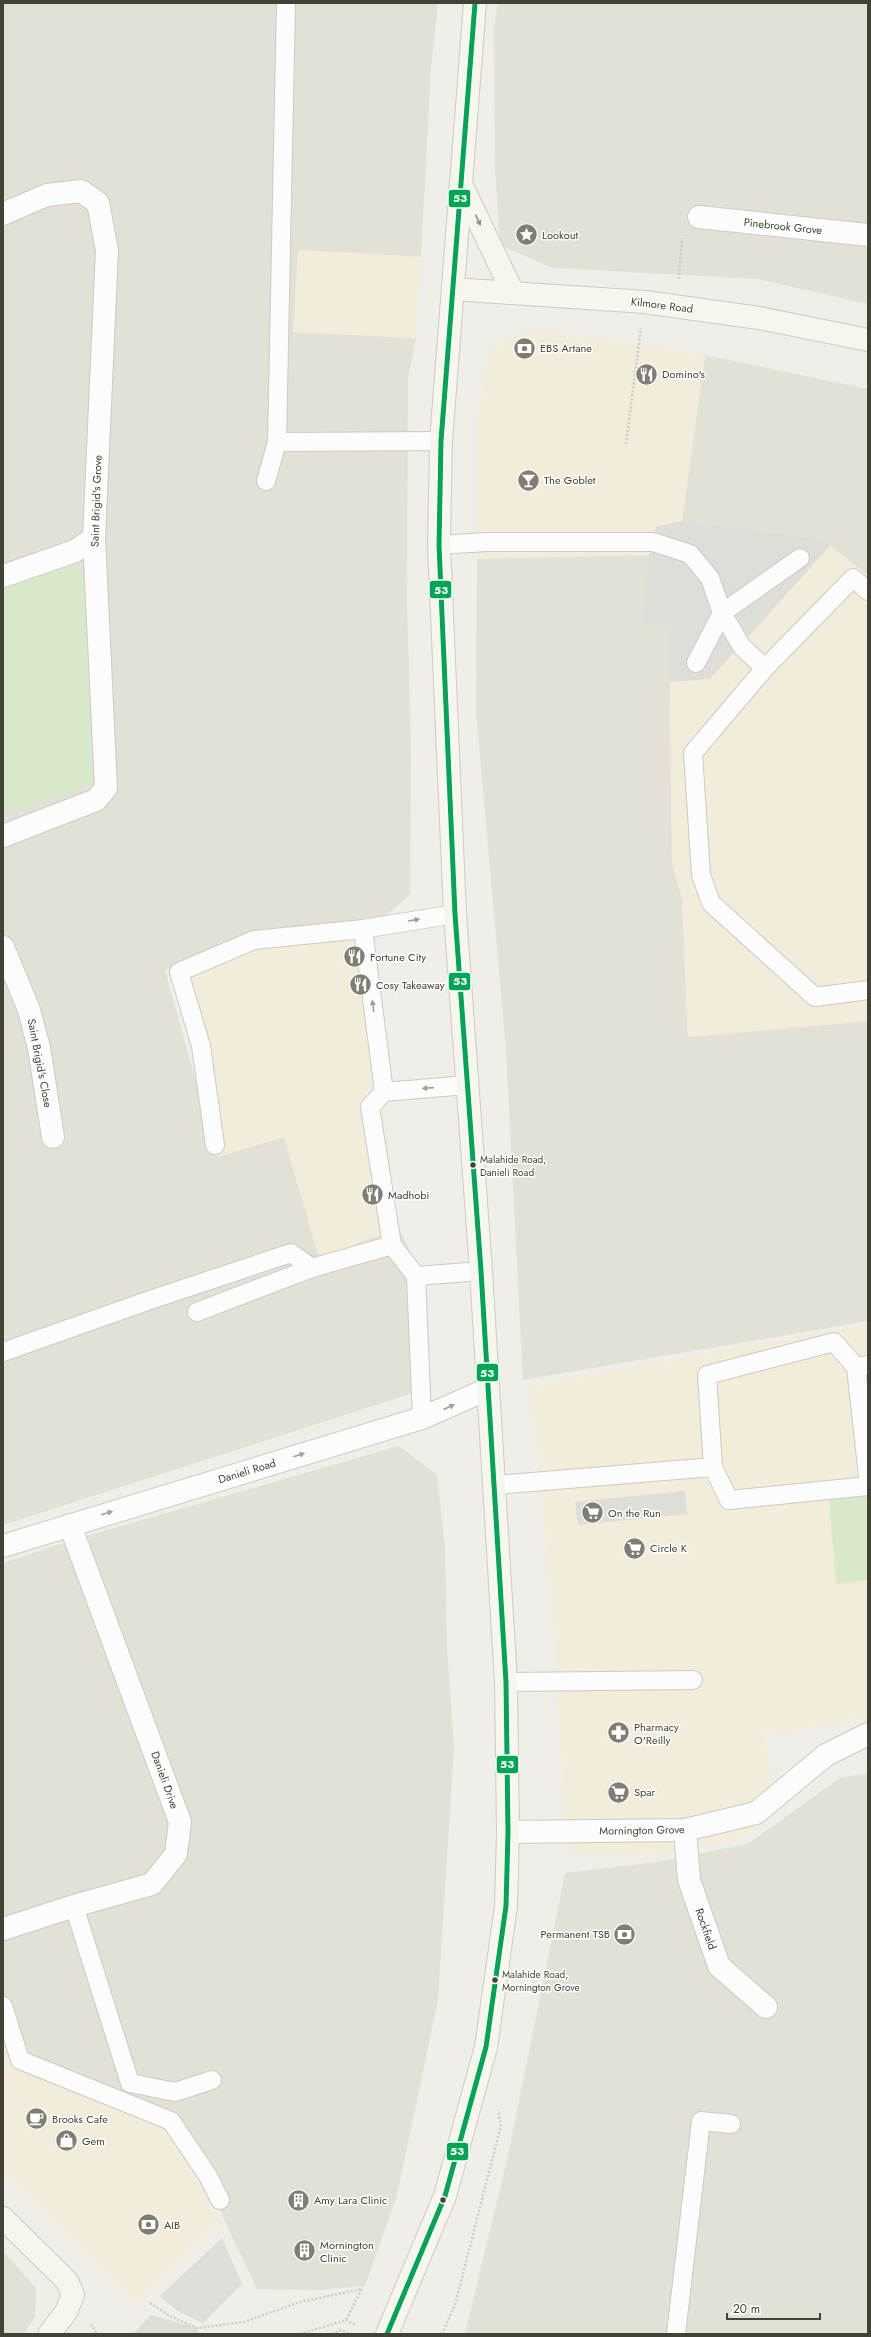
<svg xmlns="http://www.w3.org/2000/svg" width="871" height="2337" font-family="Jost,sans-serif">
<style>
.residential{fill:#e3e1d6}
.commercial{fill:#f2ecdb}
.green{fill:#d7e9c9}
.parking{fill:#deddd8}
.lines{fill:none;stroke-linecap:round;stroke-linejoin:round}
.lane-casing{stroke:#cbcac4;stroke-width:20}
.street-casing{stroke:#cbcac4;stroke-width:24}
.secondary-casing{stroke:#ceccc0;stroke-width:24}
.path{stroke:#cdccc7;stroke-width:2.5;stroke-dasharray:2 2;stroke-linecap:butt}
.lane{stroke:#fdfcfc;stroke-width:18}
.street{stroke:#fdfcfc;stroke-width:22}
.secondary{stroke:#f6f5ee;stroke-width:22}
.bus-1-casing{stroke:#fff;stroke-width:8}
.bus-1{stroke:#00a651;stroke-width:5}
.oneway{fill:#949288}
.oneway2{fill:#a09e98}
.bus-dot{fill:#444135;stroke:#fff;stroke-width:1.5}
.labels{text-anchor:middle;stroke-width:3;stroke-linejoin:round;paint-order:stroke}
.bus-label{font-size:10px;fill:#444135;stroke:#fff;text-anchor:start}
.street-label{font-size:11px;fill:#444135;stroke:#fff}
.poi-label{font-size:11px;fill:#444135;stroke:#fff;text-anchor:start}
.line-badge{stroke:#fff;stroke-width:1.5}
.badge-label{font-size:11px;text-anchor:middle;font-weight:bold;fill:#fff}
</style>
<rect width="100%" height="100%" fill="#efeee8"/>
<g class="residential">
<polygon points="3,3 438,3 431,67 421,257 299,250 293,332 416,338 408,378 407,601 411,753 410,894 385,916 254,934 165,970 217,1157 284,1136 318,1254 337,1251 399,1228 421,1274 428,1362 410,1394 3,1525"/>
<polygon points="498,3 868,3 868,304 758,279 553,268 500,245 495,166 494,27"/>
<polygon points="705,355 868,389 868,575 821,539 682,521"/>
<polygon points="649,555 640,627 670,626 672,863 682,899 688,1037 868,1021 868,1321 523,1380 506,1049 476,711 477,559"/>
<polygon points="399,1446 437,1475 445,1549 447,1647 454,1747 438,2000 397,2195 365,2286 319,2290 257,2289 205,2179 16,2064 3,2021 3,1563 76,1539"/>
<polygon points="868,1773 868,2334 465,2334 508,2156 565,1873 657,1862 748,1844 840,1778"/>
<polygon points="3,2251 36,2288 35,2316 24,2334 3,2334"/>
</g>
<g class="commercial">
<polygon points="298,250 421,257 416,338 293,332"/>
<polygon points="530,329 705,355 682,521 656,527 649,555 477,558 477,417 489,349"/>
<polygon points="830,546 868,575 868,1021 688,1037 682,899 672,863 670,682 710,679"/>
<polygon points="363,929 399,1228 337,1251 318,1254 284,1137 217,1157 201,1046 180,972 255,941"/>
<polygon points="868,1324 868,1494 836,1583 868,1580 868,1717 765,1736 778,1809 739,1840 652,1855 567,1853 549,1576 530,1386"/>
<polygon points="3,2021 16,2064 168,2126 215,2199 219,2225 136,2307 3,2174"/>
</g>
<g class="green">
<polygon points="61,566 79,568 86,584 92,784 3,814 3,588"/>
<polygon points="868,1494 868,1580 836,1584 829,1498"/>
</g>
<g class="parking">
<polygon points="682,521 821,539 830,546 710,679 670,682 670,627 640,627 649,555 656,527"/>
<polygon points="685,1491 687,1514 578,1525 575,1502"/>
<polygon points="222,2238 242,2284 203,2323 176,2310 160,2296"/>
<polygon points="151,2315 197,2328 199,2334 133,2334"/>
</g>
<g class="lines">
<defs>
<g id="lane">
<polyline points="277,442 441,441"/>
<polyline points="266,481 277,442 286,3"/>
<polyline points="439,545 487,542 653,542 690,554 710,578 722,613 742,647 765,668"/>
<polyline points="868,591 853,578 765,668 693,753 701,875 711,903 815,997 868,990"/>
<polyline points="696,663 722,613 800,558"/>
<polyline points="455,914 363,929 384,1092 467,1085"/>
<polyline points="384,1092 370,1107 392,1245 416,1276 481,1271"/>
<polyline points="215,1145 201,1046 179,972 254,940 363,929"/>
<polyline points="416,1276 422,1418"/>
<polyline points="197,1312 312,1268"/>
<polyline points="3,1352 150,1300 291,1253 312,1268 392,1245"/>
<polyline points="868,1365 856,1367 834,1342 707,1375 713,1467 729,1500 868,1486"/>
<polyline points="856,1367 868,1476"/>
<polyline points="495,1485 713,1467"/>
<polyline points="506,1682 693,1680"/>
<polyline points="74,1906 130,2083 175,2092 212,2080"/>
<polyline points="3,2006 20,2060 171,2121 208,2176 220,2200"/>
<polyline points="676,2334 701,2121 731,2124"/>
</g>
<g id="street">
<polyline points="3,214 47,195 81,191 98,203 107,250 94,538 106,788 96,800 3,836"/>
<polyline points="699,217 868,235"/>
<polyline points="3,576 75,551 94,538"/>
<polyline points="3,947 29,1010 39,1048 53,1137"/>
<polyline points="3,1546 422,1418 488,1389"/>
<polyline points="685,1830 689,1880 719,1966 766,2007"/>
<polyline points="508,1832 685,1830 756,1813 826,1755 868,1734"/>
<polyline points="3,1929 74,1906 152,1884 176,1854 180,1822 70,1525"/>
</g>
<g id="secondary">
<polyline points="462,186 513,293"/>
<polyline points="453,289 645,302 759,318 868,340"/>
<polyline points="3,2218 67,2281 73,2295 66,2312 49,2334"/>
<polyline points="387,2334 445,2196 486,2047 506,1906 508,1832 506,1682 481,1271 455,914 439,545 441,441 475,3"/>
</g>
</defs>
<use href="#lane" class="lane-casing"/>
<use href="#street" class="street-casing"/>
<use href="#secondary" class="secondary-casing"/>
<g class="path">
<polyline points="679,279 682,238"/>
<polyline points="626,444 641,328"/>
<polyline points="150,2303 170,2316 197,2328 244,2322 300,2302 362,2289 346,2320"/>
<polyline points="91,2324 97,2334"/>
<polyline points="300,2334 346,2320 356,2325"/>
<polyline points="332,2334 341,2330 350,2334"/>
<polyline points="442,2334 455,2305 501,2125 498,2110"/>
</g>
<use href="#lane" class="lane"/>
<use href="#street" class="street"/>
<use href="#secondary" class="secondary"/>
<defs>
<polyline id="bus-1" points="387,2334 445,2196 486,2047 506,1906 508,1832 506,1682 481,1271 455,914 439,545 441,441 475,3"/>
</defs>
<use href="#bus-1" class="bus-1-casing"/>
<use href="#bus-1" class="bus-1"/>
</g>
<defs><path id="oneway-solid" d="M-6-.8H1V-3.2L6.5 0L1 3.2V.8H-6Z"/></defs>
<use class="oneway" href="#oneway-solid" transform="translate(478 220) rotate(65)"/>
<g class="oneway2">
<use href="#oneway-solid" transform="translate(414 920) rotate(-9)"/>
<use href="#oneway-solid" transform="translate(373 1006) rotate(-97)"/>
<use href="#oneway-solid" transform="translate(428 1088) rotate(176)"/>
<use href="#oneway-solid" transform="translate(449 1407) rotate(-24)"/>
<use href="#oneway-solid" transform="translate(299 1455) rotate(-17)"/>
<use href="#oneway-solid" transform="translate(107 1513) rotate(-17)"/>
</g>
<defs>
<symbol id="sight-disc" viewBox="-11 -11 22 22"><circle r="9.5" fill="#807e74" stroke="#fff"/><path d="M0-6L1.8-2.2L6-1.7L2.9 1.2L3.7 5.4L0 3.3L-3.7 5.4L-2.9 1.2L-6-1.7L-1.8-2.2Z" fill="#fff"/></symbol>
<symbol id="bank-disc" viewBox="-11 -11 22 22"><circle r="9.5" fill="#807e74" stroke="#fff"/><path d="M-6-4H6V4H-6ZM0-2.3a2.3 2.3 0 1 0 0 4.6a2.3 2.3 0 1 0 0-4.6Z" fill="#fff"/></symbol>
<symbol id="restaurant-disc" viewBox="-11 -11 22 22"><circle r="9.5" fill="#807e74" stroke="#fff"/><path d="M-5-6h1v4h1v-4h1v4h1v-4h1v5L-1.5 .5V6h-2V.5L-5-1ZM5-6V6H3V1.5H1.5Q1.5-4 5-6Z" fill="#fff"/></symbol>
<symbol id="bar-disc" viewBox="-11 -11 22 22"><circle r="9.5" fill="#807e74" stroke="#fff"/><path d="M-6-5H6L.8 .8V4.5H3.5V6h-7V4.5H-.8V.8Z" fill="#fff"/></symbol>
<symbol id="supermarket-disc" viewBox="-11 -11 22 22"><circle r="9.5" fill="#807e74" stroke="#fff"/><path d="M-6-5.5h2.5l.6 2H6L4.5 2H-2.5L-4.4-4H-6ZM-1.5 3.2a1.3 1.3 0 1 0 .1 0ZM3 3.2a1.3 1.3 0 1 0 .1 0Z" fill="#fff"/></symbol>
<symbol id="pharmacy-disc" viewBox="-11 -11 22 22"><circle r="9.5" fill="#807e74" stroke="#fff"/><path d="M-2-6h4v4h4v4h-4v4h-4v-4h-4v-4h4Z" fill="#fff"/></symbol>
<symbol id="cafe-disc" viewBox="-11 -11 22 22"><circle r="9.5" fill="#807e74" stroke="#fff"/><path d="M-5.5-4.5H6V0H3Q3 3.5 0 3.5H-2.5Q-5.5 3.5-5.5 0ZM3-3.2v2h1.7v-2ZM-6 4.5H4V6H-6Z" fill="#fff"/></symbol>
<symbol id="shop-disc" viewBox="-11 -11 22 22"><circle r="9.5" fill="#807e74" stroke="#fff"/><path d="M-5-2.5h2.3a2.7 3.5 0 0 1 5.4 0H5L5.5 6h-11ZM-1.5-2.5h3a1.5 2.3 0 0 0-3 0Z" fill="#fff"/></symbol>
<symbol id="building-disc" viewBox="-11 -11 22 22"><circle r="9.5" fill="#807e74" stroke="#fff"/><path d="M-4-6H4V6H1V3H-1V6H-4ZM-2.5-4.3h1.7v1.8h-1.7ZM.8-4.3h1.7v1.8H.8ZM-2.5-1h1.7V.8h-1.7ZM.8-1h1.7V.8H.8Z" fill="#fff"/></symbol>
</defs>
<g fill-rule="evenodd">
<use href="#sight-disc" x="514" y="222" width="25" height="25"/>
<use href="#bank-disc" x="512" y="336" width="25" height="25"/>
<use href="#restaurant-disc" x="634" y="362" width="25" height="25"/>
<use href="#bar-disc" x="516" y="468" width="25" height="25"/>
<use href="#restaurant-disc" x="342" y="944" width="25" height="25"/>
<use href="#restaurant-disc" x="348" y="972" width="25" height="25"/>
<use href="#restaurant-disc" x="360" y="1182" width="25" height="25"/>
<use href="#supermarket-disc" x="580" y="1500" width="25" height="25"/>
<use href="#supermarket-disc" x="622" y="1536" width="25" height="25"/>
<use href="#pharmacy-disc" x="606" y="1720" width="25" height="25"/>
<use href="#supermarket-disc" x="606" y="1780" width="25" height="25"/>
<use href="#bank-disc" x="612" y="1922" width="25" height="25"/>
<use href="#cafe-disc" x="24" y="2106" width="25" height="25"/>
<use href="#shop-disc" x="54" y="2128" width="25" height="25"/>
<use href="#building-disc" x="286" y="2188" width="25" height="25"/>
<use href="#bank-disc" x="136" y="2212" width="25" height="25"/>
<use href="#building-disc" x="292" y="2238" width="25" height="25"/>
</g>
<g class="bus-dot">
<circle cx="473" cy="1165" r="3.5"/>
<circle cx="495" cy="1980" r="3.5"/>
<circle cx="443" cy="2200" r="3.5"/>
</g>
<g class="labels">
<g class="bus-label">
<text x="480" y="1163">Malahide Road,<tspan x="480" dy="13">Danieli Road</tspan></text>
<text x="502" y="1978">Malahide Road,<tspan x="502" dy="13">Mornington Grove</tspan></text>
</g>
<g class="street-label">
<text transform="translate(783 226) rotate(6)" y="4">Pinebrook Grove</text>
<text transform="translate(662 305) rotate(7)" y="4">Kilmore Road</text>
<text transform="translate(96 501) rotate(-88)" y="4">Saint Brigid's Grove</text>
<text transform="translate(40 1063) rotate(79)" y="4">Saint Brigid's Close</text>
<text transform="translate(247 1471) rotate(-17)" y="4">Danieli Road</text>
<text transform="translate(165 1780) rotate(70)" y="4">Danieli Drive</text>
<text transform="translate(642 1830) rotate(-1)" y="4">Mornington Grove</text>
<text transform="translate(706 1929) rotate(71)" y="4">Rockfield</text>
</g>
<g class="poi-label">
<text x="542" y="239">Lookout</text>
<text x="540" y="352">EBS Artane</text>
<text x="662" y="378">Domino's</text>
<text x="544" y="484">The Goblet</text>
<text x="370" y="961">Fortune City</text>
<text x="376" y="989">Cosy Takeaway</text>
<text x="388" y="1199">Madhobi</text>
<text x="608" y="1517">On the Run</text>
<text x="650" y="1552">Circle K</text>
<text x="634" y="1731">Pharmacy<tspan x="634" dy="13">O'Reilly</tspan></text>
<text x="634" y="1796">Spar</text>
<text x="610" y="1938" text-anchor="end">Permanent TSB</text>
<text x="52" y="2123">Brooks Cafe</text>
<text x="82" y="2145">Gem</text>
<text x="314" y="2204">Amy Lara Clinic</text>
<text x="164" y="2229">AIB</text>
<text x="320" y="2249">Mornington<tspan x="320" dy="13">Clinic</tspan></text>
</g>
</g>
<g class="line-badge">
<rect x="448" y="189" width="23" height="19" rx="4" fill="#00a651"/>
<rect x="429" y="580" width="23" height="19" rx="4" fill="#00a651"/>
<rect x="448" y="972" width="23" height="19" rx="4" fill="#00a651"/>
<rect x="476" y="1363" width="23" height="19" rx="4" fill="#00a651"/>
<rect x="496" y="1755" width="23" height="19" rx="4" fill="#00a651"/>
<rect x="446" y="2142" width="23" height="19" rx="4" fill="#00a651"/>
</g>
<g class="badge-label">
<text x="460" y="202">53</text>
<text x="441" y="594">53</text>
<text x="460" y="985">53</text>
<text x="487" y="1377">53</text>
<text x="507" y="1768">53</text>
<text x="457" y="2155">53</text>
</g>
<rect width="871" height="2337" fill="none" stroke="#444135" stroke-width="8"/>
<path d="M727 2313v6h93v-6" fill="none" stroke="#444135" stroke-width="2"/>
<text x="733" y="2313" font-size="12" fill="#444135" stroke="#ffffff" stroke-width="3" paint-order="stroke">20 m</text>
</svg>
